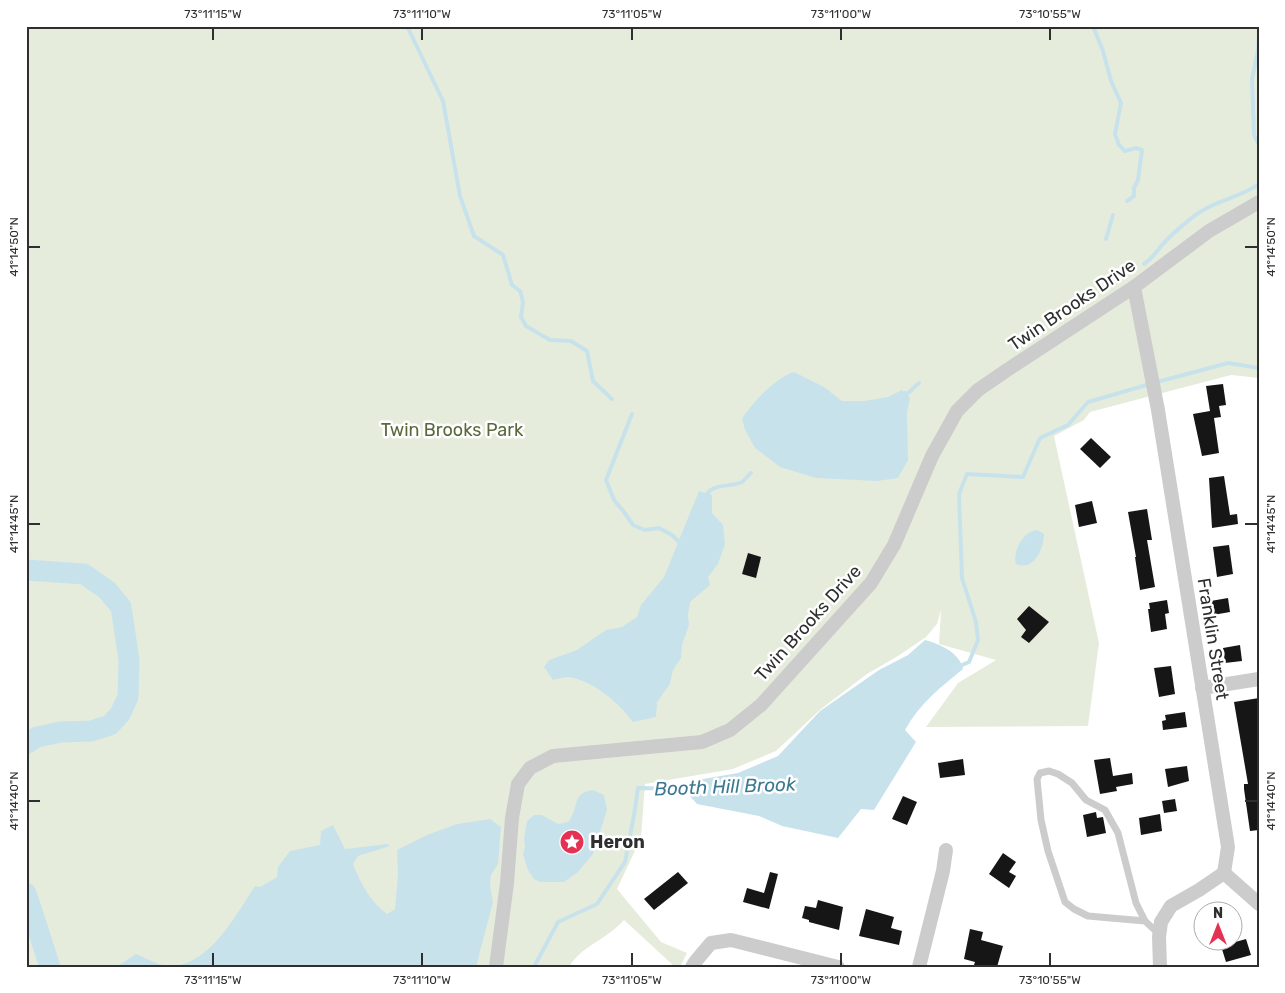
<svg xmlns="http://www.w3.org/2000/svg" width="1285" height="993" font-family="Rubik,sans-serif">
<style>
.green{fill:#e6ecdc}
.water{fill:#c8e2ec}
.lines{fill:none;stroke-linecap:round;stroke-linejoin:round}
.stream{stroke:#c8e2ec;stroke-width:4}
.river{stroke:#c8e2ec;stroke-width:21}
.building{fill:#161616}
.service{stroke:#ccc;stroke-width:7}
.minor{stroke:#ccc;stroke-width:14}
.ticks{fill:none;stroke:#2f2f2f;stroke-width:2}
.labels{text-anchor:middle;stroke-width:5;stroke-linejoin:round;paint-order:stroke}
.street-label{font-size:18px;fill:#2f2f2f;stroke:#fff}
.park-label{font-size:18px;fill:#576a3c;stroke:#fff}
.poi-label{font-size:18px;font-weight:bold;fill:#2f2f2f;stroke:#fff;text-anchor:start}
.water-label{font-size:19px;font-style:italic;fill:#3c7991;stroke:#fff}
.neatline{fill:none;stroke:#2f2f2f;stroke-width:2}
.ticks-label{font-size:12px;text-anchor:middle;fill:#2f2f2f}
</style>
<rect width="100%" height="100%" fill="#fff"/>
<path class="green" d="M26,26H1259V378L1231,375L1090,412L1084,420L1054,436L1099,643L1088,726L926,727L958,683L996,660L939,644L941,610L937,624L926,637L898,656L867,674L821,709L776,751L733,769L645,784L641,838L617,889L661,942L687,953L680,967H675L624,920C608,939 581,946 569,967H26Z"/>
<g class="water">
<path d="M794,372L824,387L842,401H864L888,397L902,390L910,398L907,412L908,460L898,478L877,481L816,478L780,467L755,448L745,430L742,419C752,403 776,377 794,372Z"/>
<path d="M699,491L712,495V513L723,525L725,544L718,564L708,577L710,585L690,602L688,615L689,625L682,645L681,658L673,670L670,684L657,702L656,717L633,722C618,702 595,682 569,677C564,677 558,679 553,680L544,667L549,660L577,650L606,630L622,627L637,617L641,605L664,577Z"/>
<path d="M1037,530L1044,534C1044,548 1034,572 1016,564C1012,552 1023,531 1037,530Z"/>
<path d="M925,640C940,644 960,653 963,669C941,687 919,704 905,730L916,742L874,810L861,809L838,838L782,826L759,816L697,804L689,795L697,780L738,773L778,756L820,711L879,670L908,655Z"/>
<path d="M593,790L604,795L607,810L593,854L578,872L564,882H540L534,879L528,870L523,854L525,847L524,839L527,821L534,815H542L558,824L568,822C580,807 571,793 593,790Z"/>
<path d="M490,819L501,827L498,864L491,875L490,885L493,902L476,967H116L136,954C146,958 158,965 168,966C208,968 236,915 255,886L260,887L277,877L278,867L290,851L320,845L321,831L333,825L345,849L387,844L390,846L358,856L353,864C361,884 370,901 387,914L395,909L398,874L397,850L427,835L457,824Z"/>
</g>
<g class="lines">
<g class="stream">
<polyline points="407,26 443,101 460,196 474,236 503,255 512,285 520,291 523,302 521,317 526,326 550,340 571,341 587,351 593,381 612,399"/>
<polyline points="1093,26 1103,51 1111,81 1121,103 1115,134 1119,145 1125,151 1136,148 1142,150 1138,180 1134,188 1134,196 1127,201"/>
<polyline points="1259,33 1258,50 1252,79 1254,135 1259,145"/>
<polyline points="1106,239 1113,215"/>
<path d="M1144,264C1153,258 1155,253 1162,245C1171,235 1189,219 1200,212C1218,200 1241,197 1259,184"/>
<polyline points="1157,382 1228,363 1259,368"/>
<polyline points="905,393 907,394 919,383"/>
<polyline points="632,414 606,480 614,500 624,512 633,525 645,530 659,528 672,535 680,543"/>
<path d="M705,498C710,482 730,488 742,482C745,480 748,475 751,473"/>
<polyline points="960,666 969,662 978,640 976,622 962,578 959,494 967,474 1023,477 1040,438 1068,425 1088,402 1150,384"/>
<polyline points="534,967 558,922 597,904 625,862 634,815 638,788 697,789"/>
</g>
<g class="river">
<polyline points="26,570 84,574 107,590 121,607 129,660 128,697 120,714 110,725 91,731 61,732 37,737 26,744"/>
<polyline points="26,893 50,967"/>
</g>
</g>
<g class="building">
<polygon points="1223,384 1226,405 1219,406 1221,417 1214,418 1219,453 1202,456 1193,414 1210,411 1206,386"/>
<polygon points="1091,438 1111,457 1100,468 1080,449"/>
<polygon points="1224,476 1230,515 1237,514 1238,524 1212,528 1209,478"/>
<polygon points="1092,501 1097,523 1079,527 1075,505"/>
<polygon points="1147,509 1152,540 1147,540 1155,587 1140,590 1135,557 1136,557 1128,512"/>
<polygon points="1229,545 1233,574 1217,577 1213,547"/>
<polygon points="748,553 761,557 756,578 742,574"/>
<polygon points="1228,598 1230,612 1207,616 1205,602"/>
<polygon points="1167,600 1169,613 1165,614 1167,629 1151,632 1148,609 1150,609 1149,603"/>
<polygon points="1029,606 1049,622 1029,643 1021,637 1026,630 1017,619"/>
<polygon points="1240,645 1242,661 1225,663 1223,648"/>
<polygon points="1171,666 1175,694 1159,697 1154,668"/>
<polygon points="1259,698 1259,830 1250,831 1244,789 1244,784 1248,784 1234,702"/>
<polygon points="1185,712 1187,727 1163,730 1162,721 1166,720 1165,715"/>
<polygon points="1110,758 1113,776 1132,773 1133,784 1116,787 1117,791 1100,794 1094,760"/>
<polygon points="963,759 965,775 940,778 938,763"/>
<polygon points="1187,766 1189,781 1168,787 1165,769"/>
<polygon points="903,796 917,802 907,825 892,819"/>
<polygon points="1175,799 1177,811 1164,813 1162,801"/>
<polygon points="1096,812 1097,818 1103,817 1106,833 1087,837 1083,815"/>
<polygon points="1160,814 1162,831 1141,835 1139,818"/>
<polygon points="1003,853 1016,862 1009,872 1016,876 1009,888 989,874"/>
<polygon points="678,872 688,883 654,910 644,899"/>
<polygon points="770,872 778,874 769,909 743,902 747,888 764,893"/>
<polygon points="818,900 843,907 839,930 809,922 809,920 802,918 805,906 816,908"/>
<polygon points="866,909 894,917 891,928 902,931 899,945 859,936"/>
<polygon points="970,929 983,932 981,940 1003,946 997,967 981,967 974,965 975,962 964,959"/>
<polygon points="1246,939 1251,955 1226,962 1221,946"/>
</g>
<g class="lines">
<polyline class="service" points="1145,921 1088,916 1074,909 1065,902 1048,851 1041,820 1037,779 1040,773 1049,771 1058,774 1072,783 1086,800 1105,810 1118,833 1136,903 1145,921 1159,934"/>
<g class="minor">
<polyline points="1134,287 1158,410 1228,847 1224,873 1199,890 1171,906 1161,922 1159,937 1160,967"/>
<polyline points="1202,688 1259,679"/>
<polyline points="1224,873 1259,904"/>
<polyline points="496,967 507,883 512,818 518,784 530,768 553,756 702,742 730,730 761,705 871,583 894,545 932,456 957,411 978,390 1007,370 1134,287 1209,231 1259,202"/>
<polyline points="692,967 695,962 711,943 731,940 838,967"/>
<polyline points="919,967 943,871 946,850"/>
</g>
</g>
<path class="ticks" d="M213,28V40M422,28V40M632,28V40M841,28V40M1050,28V40M28,247H40M1245,247H1258M28,524H40M1245,524H1258M28,801H40M1245,801H1258M213,953V966M422,953V966M632,953V966M841,953V966M1050,953V966"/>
<defs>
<symbol id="sight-disc" viewBox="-11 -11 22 22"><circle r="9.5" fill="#e53152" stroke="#fff"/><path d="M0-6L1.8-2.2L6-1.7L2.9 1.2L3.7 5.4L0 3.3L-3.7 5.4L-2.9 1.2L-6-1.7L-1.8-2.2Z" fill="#fff"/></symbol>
</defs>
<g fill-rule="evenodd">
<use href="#sight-disc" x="558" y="828" width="28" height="28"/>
</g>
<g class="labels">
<g class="street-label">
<text transform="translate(1072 305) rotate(-34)" y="6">Twin Brooks Drive</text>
<text transform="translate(808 623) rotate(-48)" y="6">Twin Brooks Drive</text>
<text transform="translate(1213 639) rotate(81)" y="6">Franklin Street</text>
</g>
<g class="park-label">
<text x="452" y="436">Twin Brooks Park</text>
</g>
<g class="poi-label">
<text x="590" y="848">Heron</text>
</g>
<g class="water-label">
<text transform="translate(725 786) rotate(-2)" y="7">Booth Hill Brook</text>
</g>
</g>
<rect width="1285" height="993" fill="none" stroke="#ffffff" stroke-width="55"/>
<g transform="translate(1218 926)"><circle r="24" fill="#ffffff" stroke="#acacac"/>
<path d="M0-4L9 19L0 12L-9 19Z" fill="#e53152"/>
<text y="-8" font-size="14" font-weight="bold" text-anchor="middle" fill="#2f2f2f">N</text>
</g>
<rect x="28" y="28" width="1230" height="938" class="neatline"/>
<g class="ticks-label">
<text x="213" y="18">73°11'15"W</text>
<text x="422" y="18">73°11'10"W</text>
<text x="632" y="18">73°11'05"W</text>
<text x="841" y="18">73°11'00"W</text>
<text x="1050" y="18">73°10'55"W</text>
<text transform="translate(14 247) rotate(-90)" y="4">41°14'50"N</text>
<text transform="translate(1271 247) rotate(-90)" y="4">41°14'50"N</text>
<text transform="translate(14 524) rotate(-90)" y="4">41°14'45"N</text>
<text transform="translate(1271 524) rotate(-90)" y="4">41°14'45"N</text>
<text transform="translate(14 801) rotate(-90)" y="4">41°14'40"N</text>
<text transform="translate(1271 801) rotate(-90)" y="4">41°14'40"N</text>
<text x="213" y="984">73°11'15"W</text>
<text x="422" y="984">73°11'10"W</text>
<text x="632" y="984">73°11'05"W</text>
<text x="841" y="984">73°11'00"W</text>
<text x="1050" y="984">73°10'55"W</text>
</g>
</svg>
